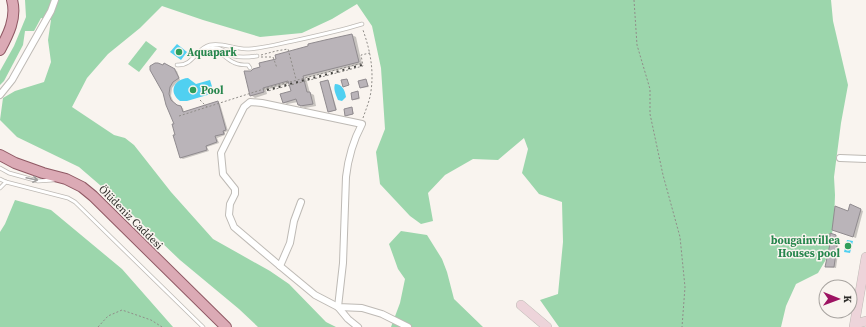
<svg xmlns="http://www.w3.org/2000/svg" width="866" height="327" font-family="'Source Serif 4',serif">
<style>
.green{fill:#9cd6ac}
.water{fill:#50d0f1}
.shadow{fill:#0003}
.building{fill:#bab4b9;stroke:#908b8f}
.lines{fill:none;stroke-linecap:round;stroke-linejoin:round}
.lane-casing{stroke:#bebab5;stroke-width:4.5}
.street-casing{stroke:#bebab5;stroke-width:8}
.secondary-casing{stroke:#bebab5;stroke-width:10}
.primary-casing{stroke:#8f5964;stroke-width:12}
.path{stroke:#908d89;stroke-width:1;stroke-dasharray:2 2;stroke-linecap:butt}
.lane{stroke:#fff;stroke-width:3}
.street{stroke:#fff;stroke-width:6}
.secondary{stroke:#edd4da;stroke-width:9}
.primary{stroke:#dbaab5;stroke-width:10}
.rail{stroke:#454441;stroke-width:2;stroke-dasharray:2 4;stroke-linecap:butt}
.oneway{stroke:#a1a09f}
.leisure-dot{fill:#2e9e5b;stroke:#f9f4ef;stroke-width:1.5}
.labels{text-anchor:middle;stroke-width:3;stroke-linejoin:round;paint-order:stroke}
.leisure-label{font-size:11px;font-weight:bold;fill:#27864d;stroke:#f9f4ef;text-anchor:start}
.street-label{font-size:11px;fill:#2e2d2a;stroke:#f9f4ef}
</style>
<rect width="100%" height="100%" fill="#f9f4ef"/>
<g class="green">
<polygon points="25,0 831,0 833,21 848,85 841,123 834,177 835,195 834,222 828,256 818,273 796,284 786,306 781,327 559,327 540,300 558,294 563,242 562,202 539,194 522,173 528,149 524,138 498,160 473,159 445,175 428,193 433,221 421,224 410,216 380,184 376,152 385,129 381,68 372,26 357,4 332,19 302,33 260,37 203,20 162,6 140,28 108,54 87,78 72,107 114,135 125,138 134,145 171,192 213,239 270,271 289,284 326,322 336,327 258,327 239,309 180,260 115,198 79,167 17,137 0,120 3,98 15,91 44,82 51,62 48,40 51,20 41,18 34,31 25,31 23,45 4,81 0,85 0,71 14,46 26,17"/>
<polygon points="146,41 157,49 139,72 128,64"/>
<polygon points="15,200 51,210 122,269 173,327 0,327 0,232 5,224"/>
<polygon points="401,231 427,235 442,259 447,272 454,299 483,327 391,327 400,303 405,279 398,269 389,244"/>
</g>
<g class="water">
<polygon points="177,44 187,52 181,60 170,52"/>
<path d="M188,78L196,84L210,80L214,93L187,101H180C168,92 174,79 188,78Z"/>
<path d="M335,84C342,84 345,90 346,97L342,101L338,100C336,95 333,89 335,84Z"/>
<polygon points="847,240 853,241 850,253 844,252"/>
</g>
<g class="shadow">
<polygon points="352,35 356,37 362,64 306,78 310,93 314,95 316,106 305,108 298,105 298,102 287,104 284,102 292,92 290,83 266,90 267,94 255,98 251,95 252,72"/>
<polygon points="164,64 177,71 180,80 176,83 172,88 171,96 174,103 183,108 184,112 218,102 220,104 228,131 225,132 225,135 217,138 219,143 207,147 209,151 183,159 181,158 174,136 177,135 175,124 163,66"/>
<polygon points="366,80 369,87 361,88"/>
<polygon points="328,81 329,82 337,110 330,112 329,111"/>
<polygon points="357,92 360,99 355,100 353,100"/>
<polygon points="352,108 354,114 346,115"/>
<polygon points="861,210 863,211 856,238 836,231"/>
<polygon points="831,234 838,237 837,246 839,247 836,268 826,267 831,244"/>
</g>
<g class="building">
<polygon points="352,34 359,62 303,76 307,92 310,92 313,104 300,106 300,105 298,105 296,99 283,103 280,94 291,91 288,81 263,88 264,92 250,96 244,71 251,71 253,69 260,67 259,63 276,59 275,55 308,46 308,44 325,40"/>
<polygon points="155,63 158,63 163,65 164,63 175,69 175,70 179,78 173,82 170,87 169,94 171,100 177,105 181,106 183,112 218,101 226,130 223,131 224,134 215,136 217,142 206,146 207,150 180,158 173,135 175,135 172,124 174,124 166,105 163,93 150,70 150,66"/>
<polygon points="347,79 349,85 343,87 341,80"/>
<polygon points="366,79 368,86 360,88 358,81"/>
<polygon points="328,80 336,110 328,112 320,82"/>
<polygon points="358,91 359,98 352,100 351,93"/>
<polygon points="352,107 353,114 345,116 344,109"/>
<polygon points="850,204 861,209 853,237 832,230 835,206 848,211"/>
<polygon points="830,233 836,235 835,245 837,245 834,267 825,267 830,244"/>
</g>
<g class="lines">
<defs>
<g id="lane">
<path d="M205,48C223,46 219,50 234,56C241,58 249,57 257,56"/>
<path d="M210,49C221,50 226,60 235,63C239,65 244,65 248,65L250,68"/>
<path d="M177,65C194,66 196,48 210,45C223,42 235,50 249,49C264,48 278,44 293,41C316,36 339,31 362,24"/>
<polyline points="0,168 9,173 38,181 54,180"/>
<polyline points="0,179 6,182 68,198 75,202 203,327"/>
<polyline points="0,188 6,182"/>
</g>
<g id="street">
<polyline points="0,95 12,80 51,11 55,0"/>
<polyline points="840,158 866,159"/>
<polyline points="301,202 294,221 290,243 280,266 315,295 338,307 362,308 382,314 408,327"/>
<path d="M280,266L234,227L229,215L230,204L235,194V189L223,174L221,153L244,107L250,102L262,103L362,124C353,141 348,159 346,177L343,263L338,307L348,319L358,327"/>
</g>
<g id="secondary">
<polyline points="521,305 547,327"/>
<polyline points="855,324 866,321"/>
<polyline points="854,327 866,257"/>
</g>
<g id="primary">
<path d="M0,50C8,35 17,18 12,0"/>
<polyline points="0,155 15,163 43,173 66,179 82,187 93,196 226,327"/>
</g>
</defs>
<use href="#lane" class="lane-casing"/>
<use href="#street" class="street-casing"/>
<use href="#secondary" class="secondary-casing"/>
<use href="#primary" class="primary-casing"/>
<g class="path">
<polyline points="634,0 637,45 650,89 650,114 663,175 680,237 685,287 682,327"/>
<polyline points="261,55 276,51 288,49 296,79"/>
<polyline points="261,57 273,57 277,68"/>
<polyline points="267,88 268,91 363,66 361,55 370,53"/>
<polyline points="200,100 207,107"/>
<polyline points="179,116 267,88 362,63"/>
<path d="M363,118C366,109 370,100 371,91C374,69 370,50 363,30"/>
<polyline points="98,327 108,316 122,310 151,320 162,327"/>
</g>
<use href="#lane" class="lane"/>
<use href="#street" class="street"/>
<use href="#secondary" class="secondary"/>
<use href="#primary" class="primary"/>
<polyline class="rail" points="267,90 362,65"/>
</g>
<defs><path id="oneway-shaft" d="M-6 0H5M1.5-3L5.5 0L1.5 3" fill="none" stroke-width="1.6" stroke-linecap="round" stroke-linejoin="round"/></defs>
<use class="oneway" href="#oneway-shaft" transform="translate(32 179) rotate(12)"/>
<g class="leisure-dot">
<circle cx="179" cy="52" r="4"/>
<circle cx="193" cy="90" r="4"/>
<circle cx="848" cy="246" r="4"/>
</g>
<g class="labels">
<g class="leisure-label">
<text x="187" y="56">Aquapark</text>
<text x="201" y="94">Pool</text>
<text x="840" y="244" text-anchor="end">bougainvillea<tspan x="840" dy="13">Houses pool</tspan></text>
</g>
<g class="street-label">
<text transform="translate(131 217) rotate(45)" y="4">Ölüdeniz Caddesi</text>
</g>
</g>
<g transform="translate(838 299) rotate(91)"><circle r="19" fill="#f9f4ef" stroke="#a8a4a0"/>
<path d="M0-3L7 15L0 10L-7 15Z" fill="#9d1362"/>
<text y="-6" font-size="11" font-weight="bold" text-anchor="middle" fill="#2e2d2a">K</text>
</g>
</svg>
